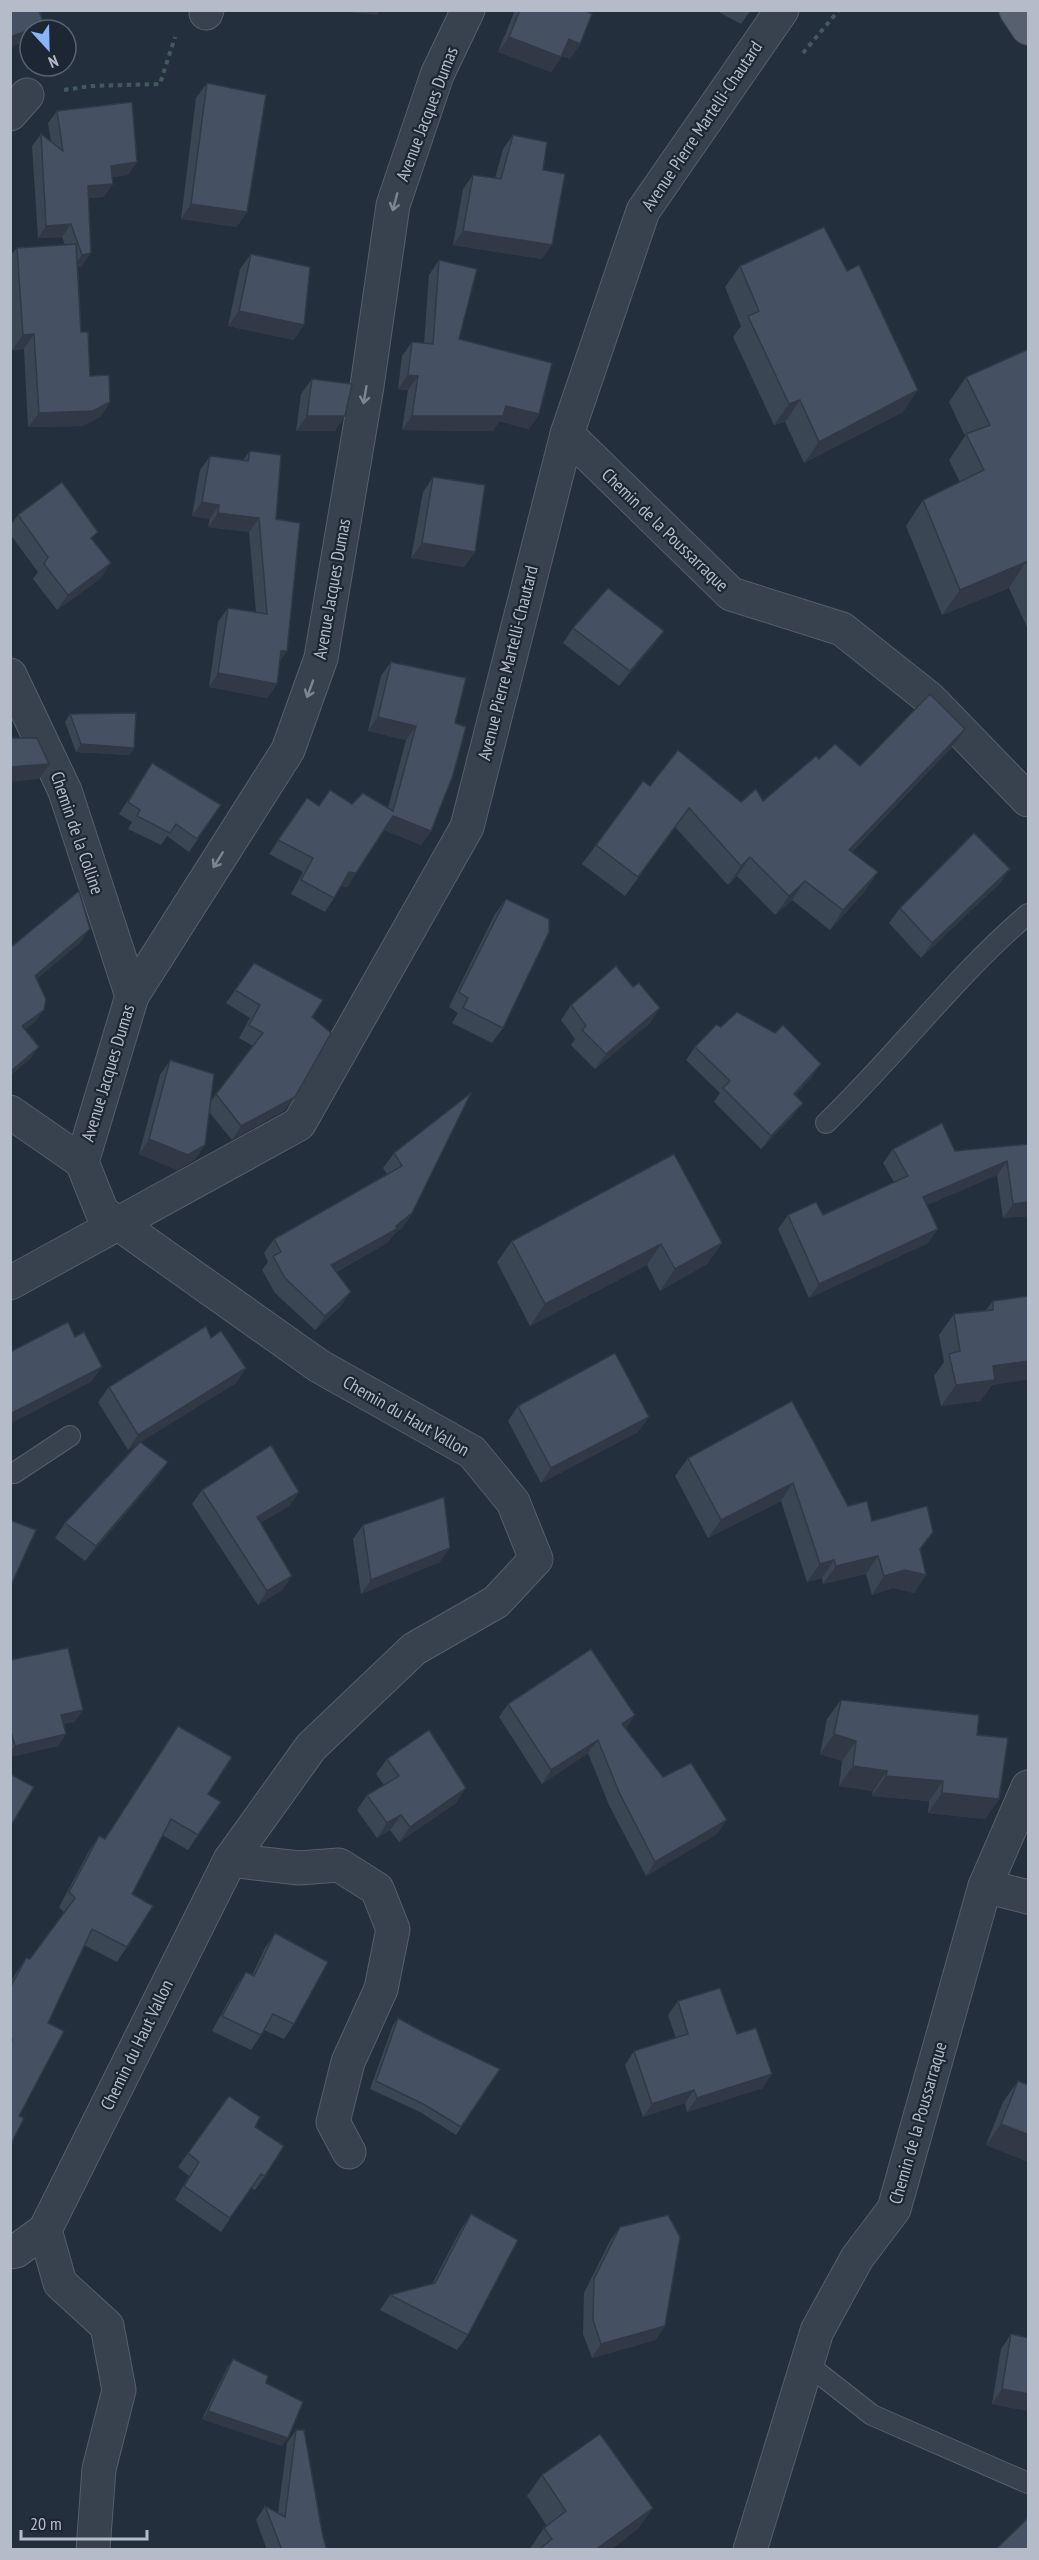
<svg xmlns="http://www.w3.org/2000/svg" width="1039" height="2560" font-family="'PT Sans Narrow',sans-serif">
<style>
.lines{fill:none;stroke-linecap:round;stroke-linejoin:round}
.service-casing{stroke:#565f6c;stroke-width:22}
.minor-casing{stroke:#565f6c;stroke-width:35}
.primary-casing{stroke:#414a57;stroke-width:35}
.path{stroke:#44595c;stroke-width:4;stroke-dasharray:4.5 4.5;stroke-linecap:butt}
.service{stroke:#38414e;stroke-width:20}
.minor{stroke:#38414e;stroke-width:33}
.primary{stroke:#56606e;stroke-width:33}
.wall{fill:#3b4654}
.shaded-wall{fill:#303945}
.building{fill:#455162;stroke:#303945;stroke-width:1.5}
.oneway{stroke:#7c8592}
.labels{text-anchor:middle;stroke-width:4.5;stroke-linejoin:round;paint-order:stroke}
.street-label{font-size:18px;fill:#b4bcc9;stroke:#1d2633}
</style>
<rect width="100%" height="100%" fill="#242f3e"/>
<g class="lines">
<defs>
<g id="service">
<path d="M826,1123C896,1056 954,977 1028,914"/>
<polyline points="10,1472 14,1473 70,1436"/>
<polyline points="807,2364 872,2415 1028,2483"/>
</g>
<g id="minor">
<polyline points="206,13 207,10"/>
<polyline points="10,114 27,95"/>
<polyline points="567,434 731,594 842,629 930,699 1028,800"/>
<polyline points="10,675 65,791 132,996"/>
<polyline points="10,1112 82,1162"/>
<polyline points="10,1283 299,1124 467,827 567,434 643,211 782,10"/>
<polyline points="230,1860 299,1868 339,1865 377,1889 393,1929 381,1989 348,2062 333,2122 349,2152"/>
<polyline points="985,1886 1028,1897"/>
<polyline points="10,2252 16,2251 45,2230"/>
<polyline points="93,2550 99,2469 119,2390 107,2326 60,2283 45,2230 230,1860 311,1747 414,1649 496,1602 536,1559 513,1502 472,1452 319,1366 102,1212 82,1162 132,996 288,750 321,658 367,386 393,205 437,75 468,10"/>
<polyline points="750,2550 817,2331 857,2258 894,2209 985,1886 1028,1787"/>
</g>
<polyline id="primary" points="1016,10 1028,28"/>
</defs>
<use href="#service" class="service-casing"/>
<use href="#minor" class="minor-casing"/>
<use href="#primary" class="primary-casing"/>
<g class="path">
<polyline points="803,53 839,10"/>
<polyline points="64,90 91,86 160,84 175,37"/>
</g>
<use href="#service" class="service"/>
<use href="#minor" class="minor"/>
<use href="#primary" class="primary"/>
</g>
<g class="wall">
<polygon points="515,10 584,10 580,44 570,59 562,56 551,72 498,52"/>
<polygon points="715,10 751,10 741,24"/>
<polygon points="207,83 237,227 181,219 196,98"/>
<polygon points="57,111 128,175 112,177 104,197 88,198 82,266 78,267 81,332 90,376 110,402 100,417 82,426 28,427 24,349 12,350 10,323 10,256 17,248 65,245 62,237 38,238 32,146 41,134 51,141 48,123"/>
<polygon points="513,135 542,259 453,245 463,189 473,175 495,178 503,149"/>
<polygon points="251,254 294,340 228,326 240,269"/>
<polygon points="439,260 459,339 539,414 529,429 499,421 493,431 402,430 408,390 398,389 402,356 412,342 424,343 429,275"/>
<polygon points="740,266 903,412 804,463 785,422 774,425 733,337 741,326 725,287"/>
<polygon points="1029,349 1029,626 1027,627 1009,588 942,615 906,526 923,500 960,482 949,460 965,436 949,402 966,377"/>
<polygon points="312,379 335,431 296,431 301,394"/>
<polygon points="250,451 276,519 287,651 280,661 277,684 267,698 209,687 218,622 228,608 256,612 249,532 208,527 210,519 192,516 200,470 210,456 243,460"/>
<polygon points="433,477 475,552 464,567 411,558 423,492"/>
<polygon points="18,515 92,540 101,578 57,610 33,579 38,572 10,534 10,526"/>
<polygon points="573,628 653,646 619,686 563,643"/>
<polygon points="391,662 455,723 431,831 421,845 384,830 347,887 341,886 334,898 325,912 291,894 303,872 269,854 307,798 319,806 388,808 406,740 368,731 381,676"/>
<polygon points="70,714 134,748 129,755 76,752 65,722"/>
<polygon points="951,748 852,852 878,872 864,892 830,930 792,900 775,915 737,876 728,885 675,827 625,896 582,864 596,845 650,786 741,802 763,801 819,759 860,766"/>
<polygon points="152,763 221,805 189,852 167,836 161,845 128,829 132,822 119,814"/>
<polygon points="1010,869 999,884 921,958 889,923 900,908"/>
<polygon points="506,899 503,1028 492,1043 452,1023 458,1013 449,1007 495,914"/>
<polygon points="254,963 312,1017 285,1110 232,1140 209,1112 205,1145 194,1160 177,1170 139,1154 160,1075 170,1060 211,1101 253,1046 239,1038 250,1018 226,1003"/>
<polygon points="571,1005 650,1023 595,1069 571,1045 575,1039 561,1020"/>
<polygon points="695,1047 812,1077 795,1095 803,1103 793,1116 761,1149 714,1102 720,1093 686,1060"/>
<polygon points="471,1093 412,1213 402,1228 394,1234 387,1243 336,1272 341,1306 315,1330 275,1293 262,1270 268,1262 264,1253 274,1239 387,1174 383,1168 394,1153"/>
<polygon points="1029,1144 1029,1216 1003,1218 997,1175 927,1205 928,1243 809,1298 778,1229 788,1215 823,1215 894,1182 883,1163 893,1149 955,1151"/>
<polygon points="512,1241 722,1243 707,1264 660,1291 647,1265 530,1326 497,1262"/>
<polygon points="1029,1296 1029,1379 992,1385 980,1401 941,1406 934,1376 944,1362 939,1335 954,1314 986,1310 993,1301"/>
<polygon points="211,1338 246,1368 236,1383 140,1442 168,1462 157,1477 85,1561 55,1538 65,1523 138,1443 128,1450 98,1402 109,1387"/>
<polygon points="792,1401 848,1506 920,1551 926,1575 914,1593 893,1588 872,1595 866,1574 823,1584 822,1578 807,1582 781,1501 708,1538 675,1476 688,1458"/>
<polygon points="518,1406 638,1432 541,1483 508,1421"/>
<polygon points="202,1490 299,1492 289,1506 260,1523 292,1576 282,1590 258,1605 192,1504"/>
<polygon points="363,1525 440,1562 361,1594 353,1539"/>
<polygon points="10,1660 83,1710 74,1722 63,1724 66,1734 58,1746 10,1757"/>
<polygon points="841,1700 977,1735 999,1799 985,1819 928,1813 929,1801 872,1796 873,1791 839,1786 842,1761 820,1754 827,1719"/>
<polygon points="508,1704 626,1729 663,1777 717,1834 646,1876 609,1805 588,1753 542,1784 499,1717"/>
<polygon points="178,1726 208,1794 221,1802 188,1850 162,1835 132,1894 127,1947 117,1962 84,1945 48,2023 19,2116 10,2146 10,1983 16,1973 26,1958 30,1959 64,1912 59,1907 89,1851 99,1836 105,1839"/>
<polygon points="387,1759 456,1803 399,1842 390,1830 377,1838 357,1810 367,1795 384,1785 376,1774"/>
<polygon points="275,1933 294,2024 284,2039 264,2030 251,2050 212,2031 236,1987 246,1972 252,1975 265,1948"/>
<polygon points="678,2001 737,2034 763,2088 687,2112 685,2103 643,2117 625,2065 634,2051 676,2038 668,2015"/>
<polygon points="398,2018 425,2033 500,2069 456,2135 420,2112 370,2089 393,2025"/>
<polygon points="1018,2081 1029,2085 1029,2162 986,2145 1003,2102"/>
<polygon points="255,2127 265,2176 255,2190 251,2188 221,2232 175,2200 189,2176 178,2167 188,2153"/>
<polygon points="471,2214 468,2335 457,2350 380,2310 390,2295 432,2284 461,2229"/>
<polygon points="620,2227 665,2326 655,2340 592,2358 583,2334 584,2293 610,2241"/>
<polygon points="1011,2334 1029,2411 992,2404 1001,2349"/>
<polygon points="233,2359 266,2383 282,2446 202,2419 228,2366"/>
<polygon points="296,2430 323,2537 327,2550 267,2550 256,2520 265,2506 278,2513 287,2443"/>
<polygon points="542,2475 638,2529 610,2550 529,2550 544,2528 547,2526 527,2496"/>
</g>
<g class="shaded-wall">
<polygon points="32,10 47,10 26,18"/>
<polygon points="331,10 380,10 377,15"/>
<polygon points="44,25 40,30 30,30 30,40 10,47 10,37"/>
<polygon points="509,37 561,57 551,72 498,52"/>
<polygon points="569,39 580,44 570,59 559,54"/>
<polygon points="137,162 128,175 103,178 111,166"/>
<polygon points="113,184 104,197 79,199 88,186"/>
<polygon points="191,204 247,212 237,227 181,219"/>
<polygon points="71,224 62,237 38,238 46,226"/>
<polygon points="463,231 552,245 542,259 453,245"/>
<polygon points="91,253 82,266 73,268 82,255"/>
<polygon points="239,311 304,325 294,340 228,326"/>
<polygon points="34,334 24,349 12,350 23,335"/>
<polygon points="408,375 418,376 408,390 398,389"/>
<polygon points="918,390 903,412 804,463 819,442"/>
<polygon points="800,400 785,422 774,425 789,404"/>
<polygon points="110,402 100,417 82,426 28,427 39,413"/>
<polygon points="506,406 539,414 529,429 499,421 493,431 402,430 412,416"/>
<polygon points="307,416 345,416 335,431 296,431"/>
<polygon points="202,502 219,505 210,519 192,516"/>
<polygon points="218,513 259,518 249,532 208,527"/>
<polygon points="422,543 475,552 464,567 411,558"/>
<polygon points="1026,562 1009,588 942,615 960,590"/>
<polygon points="111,563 101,578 57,610 68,595"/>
<polygon points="664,631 653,646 619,686 630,671"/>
<polygon points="281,651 287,651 277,665"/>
<polygon points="218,673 277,684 267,698 209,687"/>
<polygon points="378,717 416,726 406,740 368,731"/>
<polygon points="965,729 951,748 835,869 849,850"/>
<polygon points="81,744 134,748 129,755 76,752"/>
<polygon points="49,764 39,779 10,782 10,767"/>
<polygon points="393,816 431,831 421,845 384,830"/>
<polygon points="750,857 737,876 728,885 741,866"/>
<polygon points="1010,869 999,884 921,958 932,943"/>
<polygon points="349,872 356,873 347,887 339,886"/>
<polygon points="878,872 864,892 830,930 843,910"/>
<polygon points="805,881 792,900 775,915 789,896"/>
<polygon points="90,929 81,942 26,988 35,976"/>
<polygon points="660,1008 650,1023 595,1069 606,1054"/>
<polygon points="44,1010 35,1022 13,1039 22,1026"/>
<polygon points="39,1047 30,1059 10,1076 10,1072"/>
<polygon points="821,1064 812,1077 785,1107 794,1094"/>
<polygon points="295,1097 285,1110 232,1140 241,1126"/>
<polygon points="803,1103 793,1116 761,1149 771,1136"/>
<polygon points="149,1139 205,1145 194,1160 177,1170 139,1154"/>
<polygon points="1007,1161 997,1175 913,1211 923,1197"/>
<polygon points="1029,1202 1029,1216 1003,1218 1013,1204"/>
<polygon points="412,1213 402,1228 394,1234 387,1243 320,1280 331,1265 396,1226"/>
<polygon points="938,1229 928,1243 809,1298 819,1284"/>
<polygon points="722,1243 707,1264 660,1291 675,1269"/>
<polygon points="661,1244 647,1265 530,1326 545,1304"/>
<polygon points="351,1292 341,1306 315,1330 325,1316"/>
<polygon points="1029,1361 1029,1379 992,1385 980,1401 941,1406 956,1385 993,1366"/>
<polygon points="102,1367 91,1382 10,1424 10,1414"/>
<polygon points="246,1368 236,1383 128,1450 138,1435"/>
<polygon points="649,1417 638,1432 541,1483 551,1468"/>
<polygon points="168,1462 157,1477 85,1561 96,1546"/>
<polygon points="793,1483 781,1501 708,1538 721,1520"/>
<polygon points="299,1492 289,1506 247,1531 257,1517"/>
<polygon points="450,1548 440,1562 361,1594 371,1580"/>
<polygon points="878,1556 866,1574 823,1584 836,1566"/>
<polygon points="834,1560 822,1578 807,1582 820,1564"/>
<polygon points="905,1570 926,1575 914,1593 893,1588 872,1595 884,1576"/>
<polygon points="292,1576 282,1590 258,1605 267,1591"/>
<polygon points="83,1710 74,1722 52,1727 61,1715"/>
<polygon points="635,1715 626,1729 622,1724"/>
<polygon points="66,1734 58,1746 10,1757 10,1752 15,1746"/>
<polygon points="834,1734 856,1741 842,1761 820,1754"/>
<polygon points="598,1740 588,1753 542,1784 551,1770"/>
<polygon points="853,1766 887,1771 873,1791 839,1786"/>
<polygon points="886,1776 943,1781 929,1801 872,1796"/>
<polygon points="466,1788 456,1803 399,1842 410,1827"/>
<polygon points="942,1793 999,1799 985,1819 928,1813"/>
<polygon points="401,1815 390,1830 377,1838 387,1823"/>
<polygon points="727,1820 717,1834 646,1876 655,1862"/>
<polygon points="772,2074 763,2088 687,2112 697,2098"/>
<polygon points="694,2090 685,2103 643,2117 652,2104"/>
<polygon points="1001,2124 1029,2135 1029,2162 986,2145"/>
<polygon points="665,2326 655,2340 592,2358 601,2344"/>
<polygon points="1002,2389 1029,2394 1029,2411 992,2404"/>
<polygon points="208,2411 288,2438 282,2446 202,2419"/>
<polygon points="653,2508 638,2529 610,2550 595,2550"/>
</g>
<g class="building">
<polygon points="10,10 39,10 44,25 10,37"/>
<polygon points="520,10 584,10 592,14 580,44 569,39 561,57 509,37"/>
<polygon points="207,83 266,95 247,212 191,204"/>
<polygon points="132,102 137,162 111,166 113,184 88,186 91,253 82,255 71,224 46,226 41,134 63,151 57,111"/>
<polygon points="513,135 547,142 543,170 565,174 552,245 463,231 473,175 501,179"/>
<polygon points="824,227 847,271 859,265 918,390 819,442 800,400 789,404 748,316 759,311 740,266"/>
<polygon points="76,244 81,332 88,332 90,376 109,375 110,402 93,411 39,413 34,334 23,335 17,248"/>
<polygon points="251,254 310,267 304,325 239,311"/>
<polygon points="439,260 477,269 459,339 552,363 539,414 506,406 503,416 412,416 418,376 408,375 412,342 433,344"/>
<polygon points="1029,349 1029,567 1026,562 960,590 923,500 984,470 966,434 990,425 966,377"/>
<polygon points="312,379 352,384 345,416 307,416"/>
<polygon points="250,451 281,455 276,519 300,523 287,651 281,651 277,684 218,673 228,608 267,614 259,518 218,513 219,505 202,502 210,456 248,461"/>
<polygon points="433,477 485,485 475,552 422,543"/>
<polygon points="62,482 98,532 91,538 111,563 68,595 44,564 48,557 18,515"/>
<polygon points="608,588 664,631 630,671 573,628"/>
<polygon points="391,662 466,678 455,723 466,727 453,775 431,831 393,816 356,873 349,872 334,898 301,880 313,858 278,840 307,798 319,806 330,790 352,804 363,793 393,811 416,726 378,717"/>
<polygon points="930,694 965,729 849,850 878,872 843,910 805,881 789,896 750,857 741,866 689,808 638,877 596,845 643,781 650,786 678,750 741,802 756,789 763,801 816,756 819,759 835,744 860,766"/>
<polygon points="136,713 134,748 81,744 70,714"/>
<polygon points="10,738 37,738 49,764 10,767"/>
<polygon points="152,763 221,805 197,839 176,824 170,833 137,816 140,810 128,802"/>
<polygon points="974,833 1010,869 932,943 900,908"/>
<polygon points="79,891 90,929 35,976 46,999 44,1010 22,1026 39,1047 10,1072 10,948"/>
<polygon points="506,899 549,919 549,932 503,1028 463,1008 468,998 459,992"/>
<polygon points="254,963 323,1000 312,1017 331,1033 295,1097 241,1126 216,1094 263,1033 249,1025 260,1005 235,990"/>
<polygon points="616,966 633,987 639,983 660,1008 606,1054 582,1030 586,1026 571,1005"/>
<polygon points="737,1012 775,1033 783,1025 821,1064 794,1094 803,1103 771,1136 723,1088 730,1081 695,1047 716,1025 721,1027"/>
<polygon points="170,1060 214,1074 205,1145 188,1155 149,1139"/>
<polygon points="471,1093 412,1213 396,1226 397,1229 331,1265 351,1292 325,1316 285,1278 273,1256 281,1252 274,1239 402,1166 394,1153"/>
<polygon points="942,1123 955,1151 1029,1144 1029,1202 1013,1204 1007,1161 923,1197 938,1229 819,1284 788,1215 816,1202 823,1215 908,1176 893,1149"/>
<polygon points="674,1154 722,1243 675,1269 661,1244 545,1304 512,1241"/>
<polygon points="1029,1296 1029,1361 993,1366 995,1380 956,1385 949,1354 960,1351 954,1314 993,1310 993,1301"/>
<polygon points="68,1322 75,1337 84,1332 102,1367 10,1414 10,1352"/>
<polygon points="206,1326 211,1338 221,1331 246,1368 138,1435 109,1387"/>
<polygon points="615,1353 649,1417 551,1468 518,1406"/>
<polygon points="792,1401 848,1506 867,1501 872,1521 927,1506 933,1532 920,1549 926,1575 905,1570 884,1576 878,1556 836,1566 834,1560 820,1564 793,1483 721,1520 688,1458"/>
<polygon points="140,1442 168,1462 96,1546 65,1523"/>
<polygon points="271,1445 299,1492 257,1517 292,1576 267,1591 202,1490"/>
<polygon points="444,1497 450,1548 371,1580 363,1525"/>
<polygon points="10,1520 36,1530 12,1583 10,1582"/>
<polygon points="68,1648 83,1710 61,1715 66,1734 15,1746 10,1728 10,1660"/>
<polygon points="591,1649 635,1715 622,1724 663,1777 691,1763 727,1820 655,1862 619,1792 598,1740 551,1770 508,1704"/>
<polygon points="841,1700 979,1715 977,1735 1008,1738 999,1799 942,1793 943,1781 886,1776 887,1771 853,1766 856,1741 834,1734"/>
<polygon points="178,1726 232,1757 208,1794 221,1802 198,1835 171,1819 132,1894 153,1906 127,1947 92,1929 48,2023 64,2031 19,2116 24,2118 10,2146 10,2044 12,2040 10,2040 10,1988 26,1958 30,1959 75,1898 69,1892 99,1836 105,1839"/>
<polygon points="429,1730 466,1788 410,1827 401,1815 387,1823 367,1795 399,1776 387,1759"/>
<polygon points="10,1774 34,1787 10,1827"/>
<polygon points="275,1933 328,1962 294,2024 273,2014 261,2035 222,2016 246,1972 254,1976"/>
<polygon points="720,1988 737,2034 756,2028 772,2074 697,2098 694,2090 652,2104 634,2051 688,2034 678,2001"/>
<polygon points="398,2018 425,2033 500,2069 461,2127 425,2105 376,2081"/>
<polygon points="1018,2081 1029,2085 1029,2135 1001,2124"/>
<polygon points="229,2096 260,2117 255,2127 284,2146 265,2176 261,2174 230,2218 184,2186 199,2162 188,2153"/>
<polygon points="471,2214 518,2240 468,2335 390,2295 435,2283"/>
<polygon points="668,2215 680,2237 665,2326 601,2344 593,2320 594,2279 620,2227"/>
<polygon points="1011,2334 1029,2338 1029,2394 1002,2389"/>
<polygon points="233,2359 268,2376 266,2383 303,2402 288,2438 208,2411"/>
<polygon points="296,2430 304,2430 323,2537 327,2550 282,2550 265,2506 285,2517"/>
<polygon points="600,2434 653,2508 595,2550 542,2550 541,2548 552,2539 544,2528 566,2511 542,2475"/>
<polygon points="1028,2518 1029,2519 1029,2550 995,2550"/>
</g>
<defs><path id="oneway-shaft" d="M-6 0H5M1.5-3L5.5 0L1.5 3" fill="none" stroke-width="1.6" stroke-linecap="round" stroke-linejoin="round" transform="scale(1.5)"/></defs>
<g class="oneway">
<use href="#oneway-shaft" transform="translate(395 202) rotate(105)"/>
<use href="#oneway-shaft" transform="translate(365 395) rotate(99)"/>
<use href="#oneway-shaft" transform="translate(310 689) rotate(110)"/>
<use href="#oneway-shaft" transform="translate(218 860) rotate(122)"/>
</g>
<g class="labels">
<g class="street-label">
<text transform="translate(427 114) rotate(-69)" y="6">Avenue Jacques Dumas</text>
<text transform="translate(702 126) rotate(-56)" y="6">Avenue Pierre Martelli-Chautard</text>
<text transform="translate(665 530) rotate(44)" y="6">Chemin de la Poussarraque</text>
<text transform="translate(332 589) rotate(-80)" y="6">Avenue Jacques Dumas</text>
<text transform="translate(508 663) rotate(-76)" y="6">Avenue Pierre Martelli-Chautard</text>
<text transform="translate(77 833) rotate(71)" y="6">Chemin de la Colline</text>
<text transform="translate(108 1073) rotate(-73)" y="6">Avenue Jacques Dumas</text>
<text transform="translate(406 1416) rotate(30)" y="6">Chemin du Haut Vallon</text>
<text transform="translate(137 2045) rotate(-64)" y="6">Chemin du Haut Vallon</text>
<text transform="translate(918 2123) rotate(-74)" y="6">Chemin de la Poussarraque</text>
</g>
</g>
<rect width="1039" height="2560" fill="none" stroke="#b4bcc9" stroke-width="24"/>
<g transform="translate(48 48) rotate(158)"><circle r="28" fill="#1d2633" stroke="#59626f" stroke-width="1.5"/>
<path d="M0-4.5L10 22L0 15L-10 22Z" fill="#8ab4f8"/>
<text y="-9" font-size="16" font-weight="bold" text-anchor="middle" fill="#b4bcc9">N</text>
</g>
<path d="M21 2530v9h126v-9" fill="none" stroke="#b4bcc9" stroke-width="3"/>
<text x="30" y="2530" font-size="18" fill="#b4bcc9" stroke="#1d2633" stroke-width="4.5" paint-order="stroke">20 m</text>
</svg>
